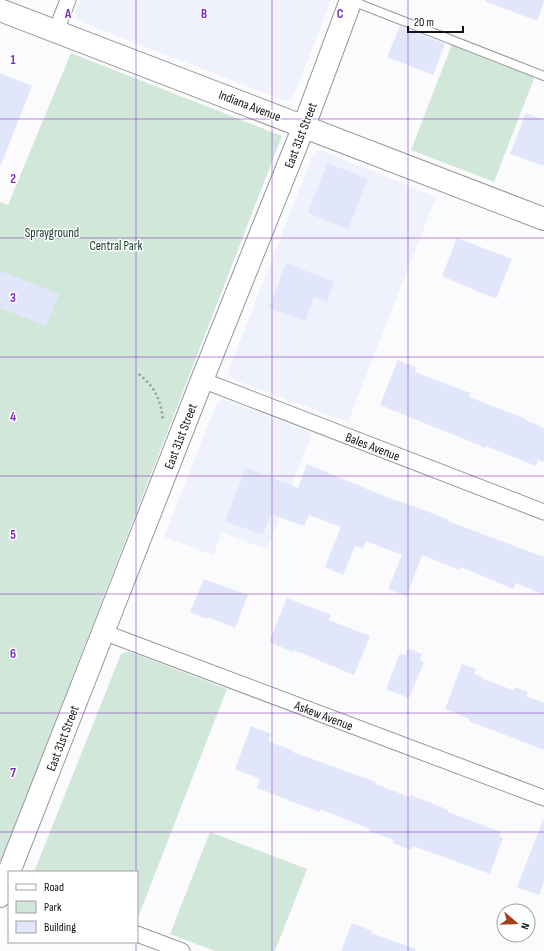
<svg xmlns="http://www.w3.org/2000/svg" width="544" height="951" font-family="'Sofia Sans Condensed',sans-serif">
<style>
.built{fill:#eff1fd}
.green{fill:#d0e7d9}
.building{fill:#e2e6fb}
.lines{fill:none;stroke-linecap:round;stroke-linejoin:round}
.lane-casing{stroke:#96989e;stroke-width:10}
.street-casing{stroke:#96989e;stroke-width:17}
.secondary-casing{stroke:#96989e;stroke-width:24}
.path{stroke:#97979a;stroke-width:2.5;stroke-dasharray:2 3;stroke-linecap:butt}
.lane{stroke:#fff;stroke-width:8}
.street{stroke:#fff;stroke-width:15}
.secondary{stroke:#fff;stroke-width:22}
.grid{fill:none;stroke:#7b2cbf;stroke-width:1;stroke-opacity:0.55}
.labels{text-anchor:middle;stroke-width:3;stroke-linejoin:round;paint-order:stroke}
.street-label{font-size:13px;fill:#131316;stroke:#fff}
.park-label{font-size:13px;fill:#113d28;stroke:#fff}
.grid-label{font-size:13px;text-anchor:middle;font-weight:bold;fill:#7b2cbf;stroke:#fff;stroke-width:3;stroke-linejoin:round;paint-order:stroke}
</style>
<rect width="100%" height="100%" fill="#fbfbfe"/>
<g class="built">
<polygon points="80,0 331,0 296,90 291,99 287,100 283,100 84,23 77,19 76,17 76,9"/>
<polygon points="318,150 321,150 436,197 348,422 235,380 231,377 228,372 313,155"/>
<polygon points="223,399 312,433 267,549 222,533 213,555 164,537 217,402"/>
</g>
<g class="green">
<polygon points="452,44 535,76 494,182 411,150"/>
<polygon points="71,53 282,136 0,864 0,202 8,205"/>
<polygon points="126,652 130,652 227,689 137,920 137,872 34,872 121,654"/>
<polygon points="210,832 307,869 275,951 215,951 170,934"/>
</g>
<g class="building">
<polygon points="485,0 544,0 544,2 537,21 485,1"/>
<polygon points="400,26 445,44 433,75 387,57"/>
<polygon points="0,73 32,86 1,165 0,165"/>
<polygon points="526,113 544,120 544,166 510,154"/>
<polygon points="327,163 368,179 348,229 308,213"/>
<polygon points="457,238 512,259 496,299 442,276"/>
<polygon points="286,263 334,282 327,302 314,297 305,321 269,308"/>
<polygon points="0,271 59,294 46,326 0,308"/>
<polygon points="398,360 417,368 415,372 470,393 469,397 526,419 526,420 544,428 544,462 538,460 536,466 486,446 486,448 380,405"/>
<polygon points="307,464 396,501 396,500 429,512 449,520 448,521 544,557 544,595 516,583 513,589 461,567 460,570 422,555 407,596 388,589 402,555 366,541 363,549 355,546 343,575 325,567 341,527 309,515 304,526 271,514 263,535 225,521 246,468 298,488"/>
<polygon points="204,579 248,595 235,628 208,617 207,619 190,612"/>
<polygon points="287,598 331,615 329,620 370,636 354,675 294,650 293,652 269,642"/>
<polygon points="408,648 422,654 419,660 424,662 409,698 386,689 400,653 405,655"/>
<polygon points="462,664 476,669 474,674 481,676 481,678 513,690 515,687 528,692 526,696 544,703 544,750 469,721 470,719 445,709"/>
<polygon points="251,726 271,734 268,741 294,751 293,752 376,782 375,784 410,797 411,795 429,802 448,810 448,812 501,832 499,836 503,838 490,874 413,846 411,850 393,843 394,840 369,831 370,829 320,809 319,812 257,788 260,779 235,769"/>
<polygon points="543,820 544,821 544,882 539,895 517,887"/>
<polygon points="352,923 372,931 371,933 416,949 415,951 341,951"/>
</g>
<g class="lines">
<defs>
<polyline id="lane" points="352,1 544,76"/>
<g id="street">
<polyline points="56,31 68,0"/>
<polyline points="202,380 544,512"/>
<polyline points="103,632 544,798"/>
<polyline points="137,934 182,951"/>
</g>
<g id="secondary">
<polyline points="0,10 544,219"/>
<polyline points="9,872 202,380 304,126 351,0"/>
<polyline points="0,896 9,872"/>
</g>
</defs>
<use href="#lane" class="lane-casing"/>
<use href="#street" class="street-casing"/>
<use href="#secondary" class="secondary-casing"/>
<path class="path" d="M139,374C155,387 161,400 163,421"/>
<use href="#lane" class="lane"/>
<use href="#street" class="street"/>
<use href="#secondary" class="secondary"/>
</g>
<path class="grid" d="M136,0V872M272,0V951M408,0V951M0,119H544M0,238H544M0,357H544M0,476H544M0,594H544M0,713H544M0,832H544M136,942V951"/>
<g class="labels">
<g class="street-label">
<text transform="translate(250 105) rotate(21)" y="5">Indiana Avenue</text>
<text transform="translate(300 135) rotate(-69)" y="5">East 31st Street</text>
<text transform="translate(180 436) rotate(-69)" y="5">East 31st Street</text>
<text transform="translate(373 446) rotate(21)" y="5">Bales Avenue</text>
<text transform="translate(324 715) rotate(21)" y="5">Askew Avenue</text>
<text transform="translate(62 738) rotate(-69)" y="5">East 31st Street</text>
</g>
<g class="park-label">
<text x="52" y="237">Sprayground</text>
<text x="116" y="250">Central Park</text>
</g>
</g>
<g class="grid-label">
<text x="68" y="18">A</text>
<text x="204" y="18">B</text>
<text x="340" y="18">C</text>
<text x="13" y="64">1</text>
<text x="13" y="183">2</text>
<text x="13" y="302">3</text>
<text x="13" y="421">4</text>
<text x="13" y="539">5</text>
<text x="13" y="658">6</text>
<text x="13" y="777">7</text>
</g>
<rect x="8" y="871" width="130" height="72" fill="#ffffff" stroke="#a1a1a2"/>
<rect x="16" y="884" width="20" height="6" fill="#ffffff" stroke="#a1a1a2"/>
<text x="44" y="891" font-size="12" fill="#131316">Road</text>
<rect x="16" y="901" width="20" height="12" fill="#d0e7d9" stroke="#a1a1a2"/>
<text x="44" y="911" font-size="12" fill="#131316">Park</text>
<rect x="16" y="921" width="20" height="12" fill="#e2e6fb" stroke="#a1a1a2"/>
<text x="44" y="931" font-size="12" fill="#131316">Building</text>
<g transform="translate(516 923) rotate(109)"><circle r="19" fill="#ffffff" stroke="#a1a1a2"/>
<path d="M0-3L7 15L0 10L-7 15Z" fill="#a43e18"/>
<text y="-6" font-size="11" font-weight="bold" text-anchor="middle" fill="#131316">N</text>
</g>
<path d="M408 26v6h55v-6" fill="none" stroke="#131316" stroke-width="2"/>
<text x="414" y="26" font-size="12" fill="#131316" stroke="#ffffff" stroke-width="3" paint-order="stroke">20 m</text>
</svg>
